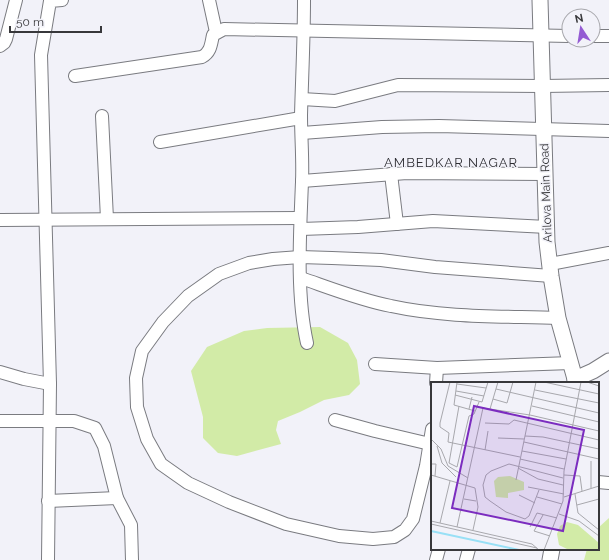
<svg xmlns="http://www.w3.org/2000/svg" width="609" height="560" font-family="Raleway,sans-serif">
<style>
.green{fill:#d2eba7}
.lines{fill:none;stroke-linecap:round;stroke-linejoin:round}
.minor-casing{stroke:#7a7b80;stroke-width:14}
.tertiary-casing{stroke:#7a7b80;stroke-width:17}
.minor{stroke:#fff;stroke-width:12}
.tertiary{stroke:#fff;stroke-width:15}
.labels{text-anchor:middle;stroke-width:3;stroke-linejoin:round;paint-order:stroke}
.street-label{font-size:12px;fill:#38383b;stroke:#f2f2f9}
.neighbourhood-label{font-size:13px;letter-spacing:1px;fill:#2d2d32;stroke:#f2f2f9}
.inset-river{fill:none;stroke:#98e0f6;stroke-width:2}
.inset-road{fill:none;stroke:#a8a8ad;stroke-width:1}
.view{fill:#7b2cbf;fill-opacity:0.15;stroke:#7b2cbf;stroke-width:2}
.inset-edge{fill:none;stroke:#38383b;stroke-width:2}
</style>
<rect width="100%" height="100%" fill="#f2f2f9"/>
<g class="green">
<polygon points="320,327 348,343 357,360 360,384 349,395 324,400 300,412 278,421 276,430 281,444 237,456 218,453 203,438 203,417 191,371 207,347 244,331 267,328"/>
<polygon points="609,518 609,560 584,560 587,549 598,549 598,528"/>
</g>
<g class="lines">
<defs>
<g id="minor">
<polyline points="209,0 216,32"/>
<path d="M304,0C304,39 302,77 301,115C301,138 303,160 302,182C300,233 296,294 307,343"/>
<polyline points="593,36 609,36"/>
<polyline points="0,46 4,43 6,39 16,0"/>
<path d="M75,76L202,57C211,52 211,44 213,35L224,29L569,36"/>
<polyline points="302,99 335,101 398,85 543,86 609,85"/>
<polyline points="102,116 107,219"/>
<polyline points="302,133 382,127 439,126 609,131"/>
<polyline points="160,142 301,118"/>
<polyline points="391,174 397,224"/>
<polyline points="302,181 407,173 545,174"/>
<polyline points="0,220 300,218"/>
<polyline points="301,229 358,227 433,221 547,227"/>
<polyline points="550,264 609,253"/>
<path d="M301,278C330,288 360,300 391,306C446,318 503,316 558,318"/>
<polyline points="375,364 437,368 571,363"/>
<polyline points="0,372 24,379 50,384"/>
<polyline points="436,383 437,368"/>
<polyline points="335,420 375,431 430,444"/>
<polyline points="0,421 74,421 95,428 104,446 117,498 131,525 132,560"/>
<polyline points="432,429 426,466 413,519 405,530 394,537 373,539 339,536 286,524 229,502 188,483 161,464 147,439 137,407 136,378 142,351 163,322 188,296 219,274 249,263 273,259 300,257 332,258 381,260 435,267 551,276"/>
<polyline points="598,482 609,483"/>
<polyline points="48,501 117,498"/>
<polyline points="48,560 50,384 41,55 50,1 62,0"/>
<polyline points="436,560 439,549"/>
<polyline points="466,560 469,549"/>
</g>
<g id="tertiary">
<polyline points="540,0 547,242 551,276 558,318 575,379 575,383"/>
<polyline points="575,379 593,371 609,361"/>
<polyline points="550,560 552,549"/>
</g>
</defs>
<use href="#minor" class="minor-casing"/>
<use href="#tertiary" class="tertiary-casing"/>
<use href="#minor" class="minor"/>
<use href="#tertiary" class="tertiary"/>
</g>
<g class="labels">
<g class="street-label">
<text transform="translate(546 193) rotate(-92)" y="4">Arilova Main Road</text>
</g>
<g class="neighbourhood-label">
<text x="451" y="167">AMBEDKAR NAGAR</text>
</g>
</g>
<g transform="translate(431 382)">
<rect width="168" height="168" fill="#f2f2f9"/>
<path d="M79,94L93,100V108L77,111V116L65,115L63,99L67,95ZM136,140L147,143L168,161V168H138L128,163L126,152L129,144Z" fill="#d2eba7"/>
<path class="inset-river" d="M0,149L88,168"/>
<path class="inset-road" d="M19,0L9,41V45L18,51L17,60L89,75M26,0L23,23L44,29M113,0L168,12M156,0L168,4M26,2L55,6M65,7L168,31M104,8L168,21M25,9L53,14M24,13L51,20L57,0M62,17L76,21L82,0M28,24L18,81L26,85L38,34L43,32L48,20M101,24L168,40M38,27L41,15M59,27L67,0M54,41L78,42L83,38L168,58M94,54L112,55L168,67M67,56L93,57M0,57L10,67L17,84L37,96M93,60L168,77M6,64L11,81L25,95M54,68L57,49M91,69L135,77M89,77L133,87M0,82H5L4,94M87,86L107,97L132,103M0,93L44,106L47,125L42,148M133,93L149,94L151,109M85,98L105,0M97,105L133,112M160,106V79M108,108L98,134L94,137L75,130L59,119L54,115L52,103L55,93L60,89L78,82L132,96M144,112L147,131L168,148M88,113L104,121M106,115L131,122M133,115L168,104M33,117L45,119M146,123L168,117M128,132L148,139L168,154M112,133L103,149L119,154M0,139L101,162L108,168M9,141L19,99M0,142L106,166M26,145L52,26L99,33L168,49M99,145L106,131L126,136M113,168L132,119L133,89L150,0"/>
<path class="view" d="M43,24L153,48L132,149L21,126Z"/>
<rect width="168" height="168" class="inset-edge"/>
</g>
<g transform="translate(581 28) rotate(348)"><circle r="19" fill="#f2f2f9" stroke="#a8a8ad"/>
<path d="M0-3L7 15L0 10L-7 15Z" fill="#945bd3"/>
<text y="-6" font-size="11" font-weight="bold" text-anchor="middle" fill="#38383b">N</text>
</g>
<path d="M10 26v6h91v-6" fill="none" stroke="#38383b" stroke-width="2"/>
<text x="16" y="26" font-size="12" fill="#38383b" stroke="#f2f2f9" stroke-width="3" paint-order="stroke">50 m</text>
</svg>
